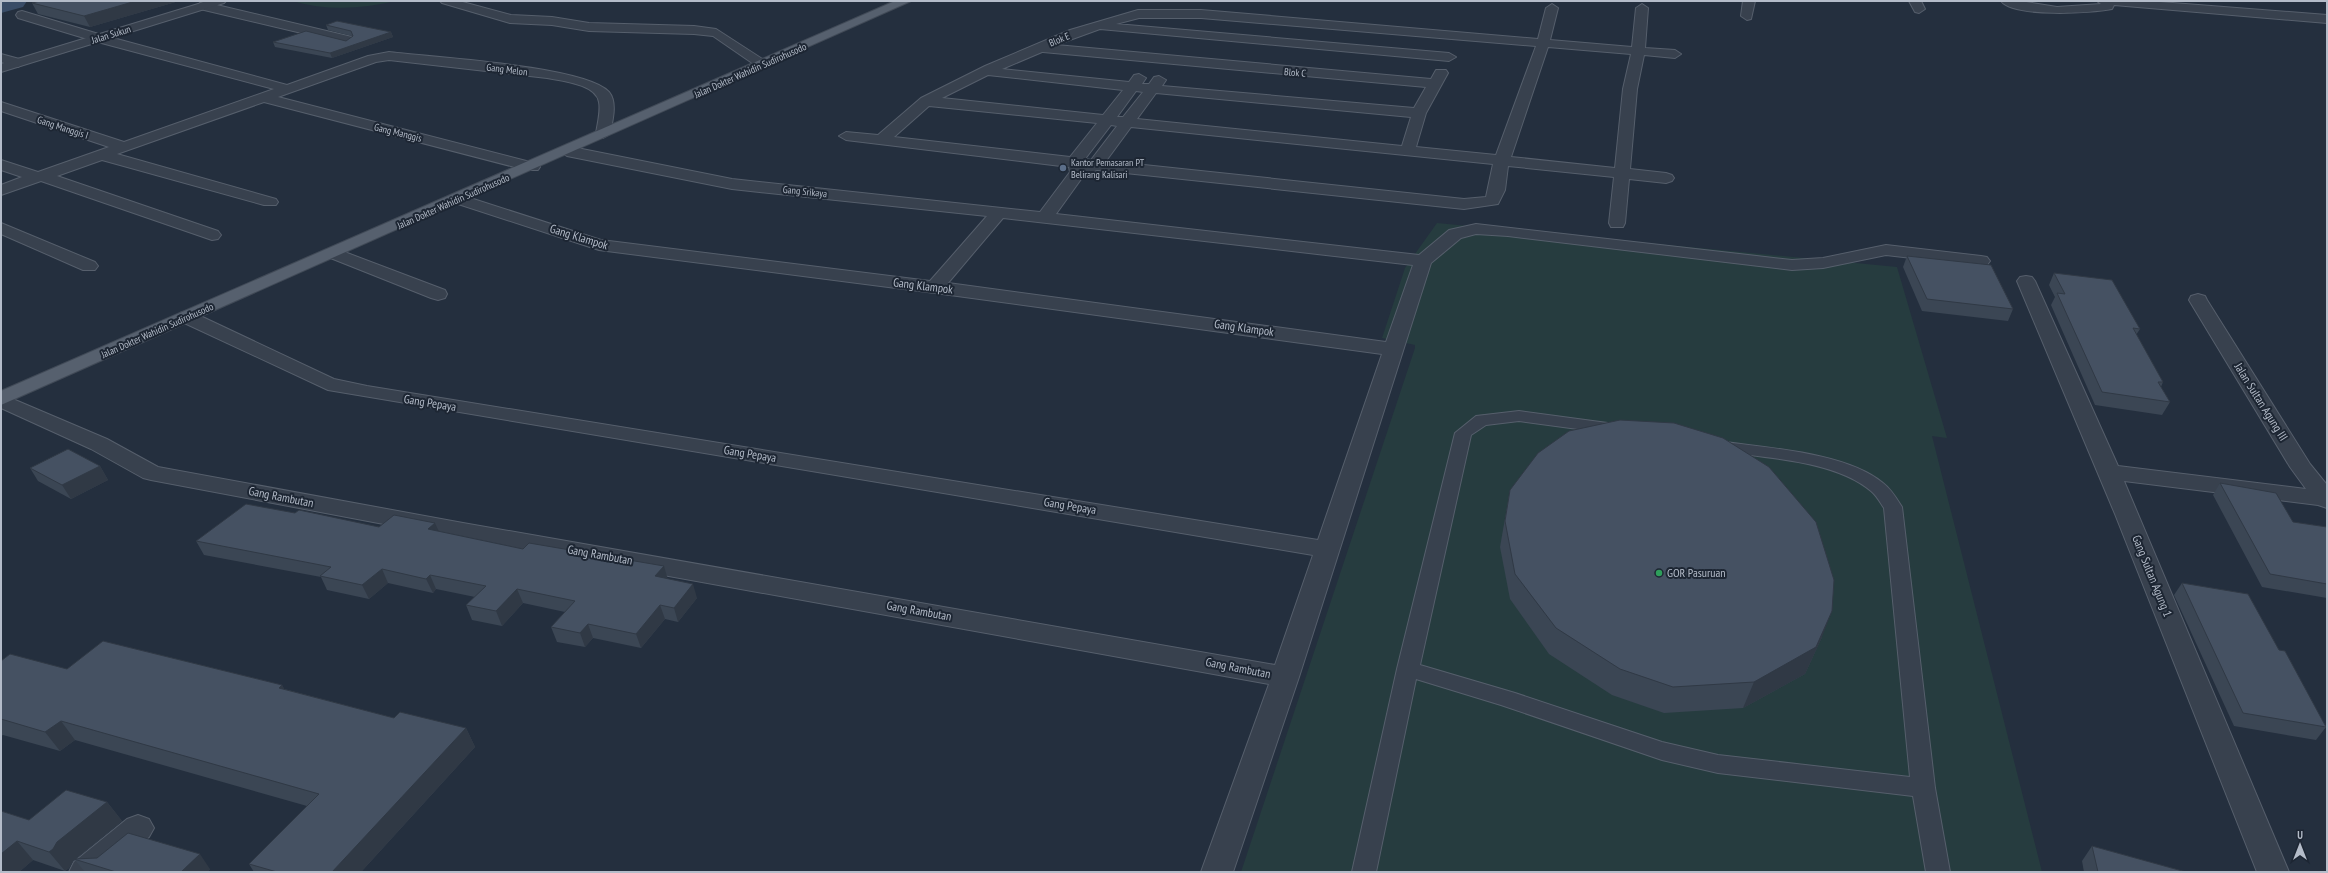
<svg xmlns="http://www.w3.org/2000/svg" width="2328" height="873" font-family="'PT Sans Narrow',sans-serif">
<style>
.green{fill:#263c3f}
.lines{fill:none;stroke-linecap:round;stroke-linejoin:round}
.river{fill:#394c67;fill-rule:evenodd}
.service-casing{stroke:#565f6c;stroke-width:2}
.minor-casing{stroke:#565f6c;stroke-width:2}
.tertiary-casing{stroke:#565f6c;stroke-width:2}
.primary-casing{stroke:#414a57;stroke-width:2}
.service{fill:#38414e;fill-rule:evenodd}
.minor{fill:#38414e;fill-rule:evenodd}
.tertiary{fill:#38414e;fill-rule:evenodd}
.primary{fill:#56606e;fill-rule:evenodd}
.wall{fill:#3b4654}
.shaded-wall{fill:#303945}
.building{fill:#455162;stroke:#303945}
.service-dot{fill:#5c6f8a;stroke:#1d2633;stroke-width:1.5}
.leisure-dot{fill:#2e9e5b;stroke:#1d2633;stroke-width:1.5}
.labels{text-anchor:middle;stroke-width:4;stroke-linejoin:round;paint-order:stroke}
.far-street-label{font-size:10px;fill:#b4bcc9;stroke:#1d2633}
.far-poi-label{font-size:10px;fill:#b4bcc9;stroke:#1d2633;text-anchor:start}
.street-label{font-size:12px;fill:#b4bcc9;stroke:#1d2633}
.poi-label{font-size:12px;fill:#b4bcc9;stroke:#1d2633;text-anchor:start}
</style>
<rect width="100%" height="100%" fill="#242f3e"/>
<g class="green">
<path d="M292,1H396C361,9 327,11 292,1Z"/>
<polygon points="1437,223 1897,267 1947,438 1932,436 2042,872 1241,872 1415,348 1415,345 1382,338 1405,268"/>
</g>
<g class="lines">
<polygon class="river" points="1,1 27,1 23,7 1,13"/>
<defs>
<path id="service" d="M1519,411L1615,424L1621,425L1623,429L1621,433L1615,434L1519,421L1486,425L1471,435L1420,665L1515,693L1662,742L1718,755L1910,777L1884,508C1880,502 1876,495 1871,491C1835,460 1764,458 1718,451L1712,450L1709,446L1712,442L1718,441C1765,448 1846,452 1883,483C1891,489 1897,499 1902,507L1935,788L1950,872H1926L1913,796L1718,773L1662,760L1501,705L1416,679L1376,872H1352L1397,669L1455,433L1476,416Z"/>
<g id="minor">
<polygon points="440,1 459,1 511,15 552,17 589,23 694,26 716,29 770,64 768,67 758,67 713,36 694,34 589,31 552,25 510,23 442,3"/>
<polygon points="1743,1 1755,1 1751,19 1747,20 1741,16"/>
<polygon points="1909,1 1921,1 1925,9 1919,13 1915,12"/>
<path d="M2001,1H2020L2057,7L2101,4L2097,1H2147L2327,15V23L2114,5L2112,9C2092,13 2014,18 2001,1Z"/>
<polygon points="204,2 352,37 354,40 348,44 200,9 198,6 200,3"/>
<path d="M1552,4L1558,8L1550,40L1632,47L1636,8L1642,4L1648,8L1645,48L1675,50L1681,54L1675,58L1644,55L1637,89L1630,169L1666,173L1672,175L1674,178L1672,181L1666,183L1629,179L1625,223L1623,227H1611L1609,223L1614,177L1508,166L1505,190L1498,204L1464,209L1097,170L1084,175L1056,214L1419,255L1449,230L1476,224L1792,260L1823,258L1886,245L1981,256L1987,257L1990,261L1987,265L1981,266L1886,255L1823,268L1792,270L1508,236L1476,234L1461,238L1431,263L1299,677L1233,872H1201L1269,684L463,539L151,480L143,478L91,449L1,408V394L107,439L158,467L463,523L1275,665L1313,555L328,390L180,321L177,317L180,313L187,311L194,313L334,379L367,386L1318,540L1382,354L935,293L599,250L452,202L450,199L452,196H464L601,240L930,281L987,216L732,189L567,156L559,151L567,146L732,179L1040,212L1070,172L1069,167L846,140L839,136L846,132L878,135L921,98L985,66L1070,30L1138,10H1201L1538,39L1546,8ZM1139,18H1201L1536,46L1496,155L1416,147L1426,113L1448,73L1446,70H1436L1431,79L1056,45L1100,29L1449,61L1456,57L1449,53L1116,24ZM1548,47L1631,54L1623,89L1615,168L1511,157ZM1042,52H1043L1426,87L1414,108L1162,86L1166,80L1159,76L1154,77L1149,84H1142L1146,78L1139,74L1134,75L1129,82L1002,69ZM988,75L1123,90L1103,115L942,98ZM1136,91L1143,92L1123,117H1117ZM1156,93L1411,117L1402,146L1137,119ZM929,106L1097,123L1070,157L894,137ZM1111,125L1117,126L1091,160L1085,159ZM1131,127L1493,164L1486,197L1464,199L1106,161ZM1003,218L1413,265L1386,342L948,283Z"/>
<path d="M22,11L102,35L287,85L368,56L389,52C430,57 586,66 609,92C618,103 612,122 610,134L603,138L596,134C597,125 601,112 599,102C596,84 562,81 547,78L389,60L376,62L278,97L538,164L540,167L538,170H526L264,102L117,154L276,199L278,202L276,205H264L102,160L57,176L218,231L221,235L218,239L212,240L41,181L1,195V185L22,177L1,170V160L38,172L109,147L1,111V102L124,142L274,89L94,41L18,18L16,15L18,12Z"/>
<polygon points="1,54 23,60 25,63 18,67 1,62"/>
<polygon points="1,223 95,262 98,266 95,270 83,270 1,234"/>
<polygon points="334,248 445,290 447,294 445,298 438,300 431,298 328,257 325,253 328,249"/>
<polygon points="2026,276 2032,277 2035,281 2118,466 2306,489 2290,467 2189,300 2191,296 2198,294 2205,296 2207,300 2310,464 2327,485 2327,508 2318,505 2124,481 2289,872 2257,872 2115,514 2017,281 2020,277"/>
<polygon points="138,815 149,819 154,828 149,837 108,872 69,872 74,862 127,819"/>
</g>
<polygon id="tertiary" points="208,1 226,1 224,3 1,72 1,64"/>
<polygon id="primary" points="895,1 911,1 1,405 1,391"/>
</defs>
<use href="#service" class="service-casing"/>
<use href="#minor" class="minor-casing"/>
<use href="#tertiary" class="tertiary-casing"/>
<use href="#primary" class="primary-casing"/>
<use href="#service" class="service"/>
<use href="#minor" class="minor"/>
<use href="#tertiary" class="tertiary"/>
<use href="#primary" class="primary"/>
</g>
<g class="wall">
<polygon points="40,1 179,1 90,27 38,14 32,3"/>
<polygon points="326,25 391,32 393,37 332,58 275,47 273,42 346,41 353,37 352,36 328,30"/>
<polygon points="1907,256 2013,309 2008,321 1922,311 1903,267"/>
<polygon points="2054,273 2140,329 2136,335 2163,382 2161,387 2170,402 2162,415 2095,405 2051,305 2055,297 2049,285"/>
<polygon points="100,466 108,480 71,499 38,481 30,468"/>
<polygon points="2220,483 2293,522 2327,527 2327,598 2262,587 2213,495"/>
<polygon points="1510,490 1822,637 1805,674 1743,708 1664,713 1612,695 1549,654 1510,599 1500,547"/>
<polygon points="295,513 379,527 439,531 668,579 697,598 678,622 665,619 641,648 593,638 585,647 557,642 551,627 565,612 523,603 502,626 472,620 466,605 475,597 436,589 433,593 388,583 369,599 327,590 321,577 204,555 196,541"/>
<polygon points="2182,583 2279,650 2326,727 2316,740 2234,726 2174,595"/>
<polygon points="1,661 67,669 282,685 284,689 394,718 466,728 475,747 361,872 254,872 249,864 307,806 75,740 60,751 3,735 1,736"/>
<polygon points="107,802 122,821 76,859 210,869 207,872 85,872 75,860 73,861 69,868 65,871 33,860 19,872 1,811 29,820"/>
<polygon points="2092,846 2186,872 2084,872 2082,861"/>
</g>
<g class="shaded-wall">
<polygon points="136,1 179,1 90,27 84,16"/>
<polygon points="391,32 393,37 332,58 330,53"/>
<polygon points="100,466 108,480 71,499 62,485"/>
<polygon points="435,523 441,536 428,529"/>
<polygon points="664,566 668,580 655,576"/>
<polygon points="382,569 388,583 369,599 362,585"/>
<polygon points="430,575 436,589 433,593 426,579"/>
<polygon points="693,584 697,598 678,622 674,608"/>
<polygon points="517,589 523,603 502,626 496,611"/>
<polygon points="660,605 665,619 641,648 636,634"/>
<polygon points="1832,611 1822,637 1805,674 1743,708 1754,682"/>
<polygon points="588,624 593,638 585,647 580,633"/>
<polygon points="282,685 293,704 279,688"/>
<polygon points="61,721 75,740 60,751 45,732"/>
<polygon points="466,728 475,747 361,872 332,872"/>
<polygon points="107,802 122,821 73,861 69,868 65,871 49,852 57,842"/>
<polygon points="17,841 33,860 19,872 1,872 1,854"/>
<polygon points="200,854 210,869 207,872 181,872"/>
</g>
<g class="building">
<polygon points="40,1 136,1 84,16 32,3"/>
<polygon points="337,21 391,32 330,53 273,42 306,31 346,41 353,36 351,31 326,25"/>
<polygon points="1907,256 1991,265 2013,309 1927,299"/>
<polygon points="2054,273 2112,280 2140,329 2133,328 2163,382 2158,382 2170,402 2102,392 2057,293 2065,294"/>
<polygon points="1620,420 1674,423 1723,438 1769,467 1816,522 1834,580 1832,611 1816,647 1754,682 1673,687 1620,669 1556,628 1515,574 1505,521 1510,490 1538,453 1569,431"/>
<polygon points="68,449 100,466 62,485 30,468"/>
<polygon points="2220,483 2276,493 2293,522 2327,527 2327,584 2270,574"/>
<polygon points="246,504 295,513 299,510 379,527 394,515 435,523 428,529 523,549 529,543 664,566 655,576 693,584 674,608 660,605 636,634 588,624 580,633 551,627 575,601 517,589 496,611 466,605 486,586 430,575 426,579 382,569 362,585 320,576 331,567 196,541"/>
<polygon points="2182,583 2248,594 2279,650 2285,651 2326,727 2243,713"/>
<polygon points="103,641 282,685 279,688 394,718 400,712 466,728 332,872 277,872 249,864 319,794 61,721 45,732 1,719 1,661 10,654 67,669"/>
<polygon points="66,790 107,802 57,842 53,849 49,852 17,841 1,854 1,811 29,820"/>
<polygon points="128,833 200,854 181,872 116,872 74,859 97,858"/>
<polygon points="2092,846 2186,872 2098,872"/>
</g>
<circle class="service-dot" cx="1063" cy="168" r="4"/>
<circle class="leisure-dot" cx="1659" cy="573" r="4"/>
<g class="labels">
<g class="far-street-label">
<text transform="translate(111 34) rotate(-17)" y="4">Jalan Sukun</text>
<text transform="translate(1059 39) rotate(-23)" y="4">Blok E</text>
<text transform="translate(507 69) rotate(7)" y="4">Gang Melon</text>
<text transform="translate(750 70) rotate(-24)" y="4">Jalan Dokter Wahidin Sudirohusodo</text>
<text transform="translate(1295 72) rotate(5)" y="4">Blok C</text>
<text transform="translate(63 127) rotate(18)" y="4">Gang Manggis I</text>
<text transform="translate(398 132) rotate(14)" y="4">Gang Manggis</text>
<text transform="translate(805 191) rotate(6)" y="4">Gang Srikaya</text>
<text transform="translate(453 201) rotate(-24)" y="4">Jalan Dokter Wahidin Sudirohusodo</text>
<text transform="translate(157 330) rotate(-24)" y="4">Jalan Dokter Wahidin Sudirohusodo</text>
</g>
<g class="far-poi-label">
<text x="1071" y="166">Kantor Pemasaran PT<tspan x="1071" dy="12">Belirang Kalisari</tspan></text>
</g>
<g class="street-label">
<text transform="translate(579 237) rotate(17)" y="4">Gang Klampok</text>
<text transform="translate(923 286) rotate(7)" y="4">Gang Klampok</text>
<text transform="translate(1244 328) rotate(8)" y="4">Gang Klampok</text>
<text transform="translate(2261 402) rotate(58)" y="4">Jalan Sultan Agung III</text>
<text transform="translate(430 403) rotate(9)" y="4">Gang Pepaya</text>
<text transform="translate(750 454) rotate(9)" y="4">Gang Pepaya</text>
<text transform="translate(281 497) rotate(11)" y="4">Gang Rambutan</text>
<text transform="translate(1070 506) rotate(9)" y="4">Gang Pepaya</text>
<text transform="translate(600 555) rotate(10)" y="4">Gang Rambutan</text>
<text transform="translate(2152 576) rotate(68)" y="4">Gang Sultan Agung 1</text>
<text transform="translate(919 611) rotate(10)" y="4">Gang Rambutan</text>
<text transform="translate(1238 668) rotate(11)" y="4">Gang Rambutan</text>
</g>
<g class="poi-label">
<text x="1667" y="577">GOR Pasuruan</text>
</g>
</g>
<rect width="2328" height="873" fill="none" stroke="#b4bcc9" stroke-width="4"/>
<g transform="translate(2300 845)" stroke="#1d2633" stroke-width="3" paint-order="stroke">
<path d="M0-3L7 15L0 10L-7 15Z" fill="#b4bcc9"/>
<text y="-6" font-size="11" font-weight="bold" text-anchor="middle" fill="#b4bcc9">U</text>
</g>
</svg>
